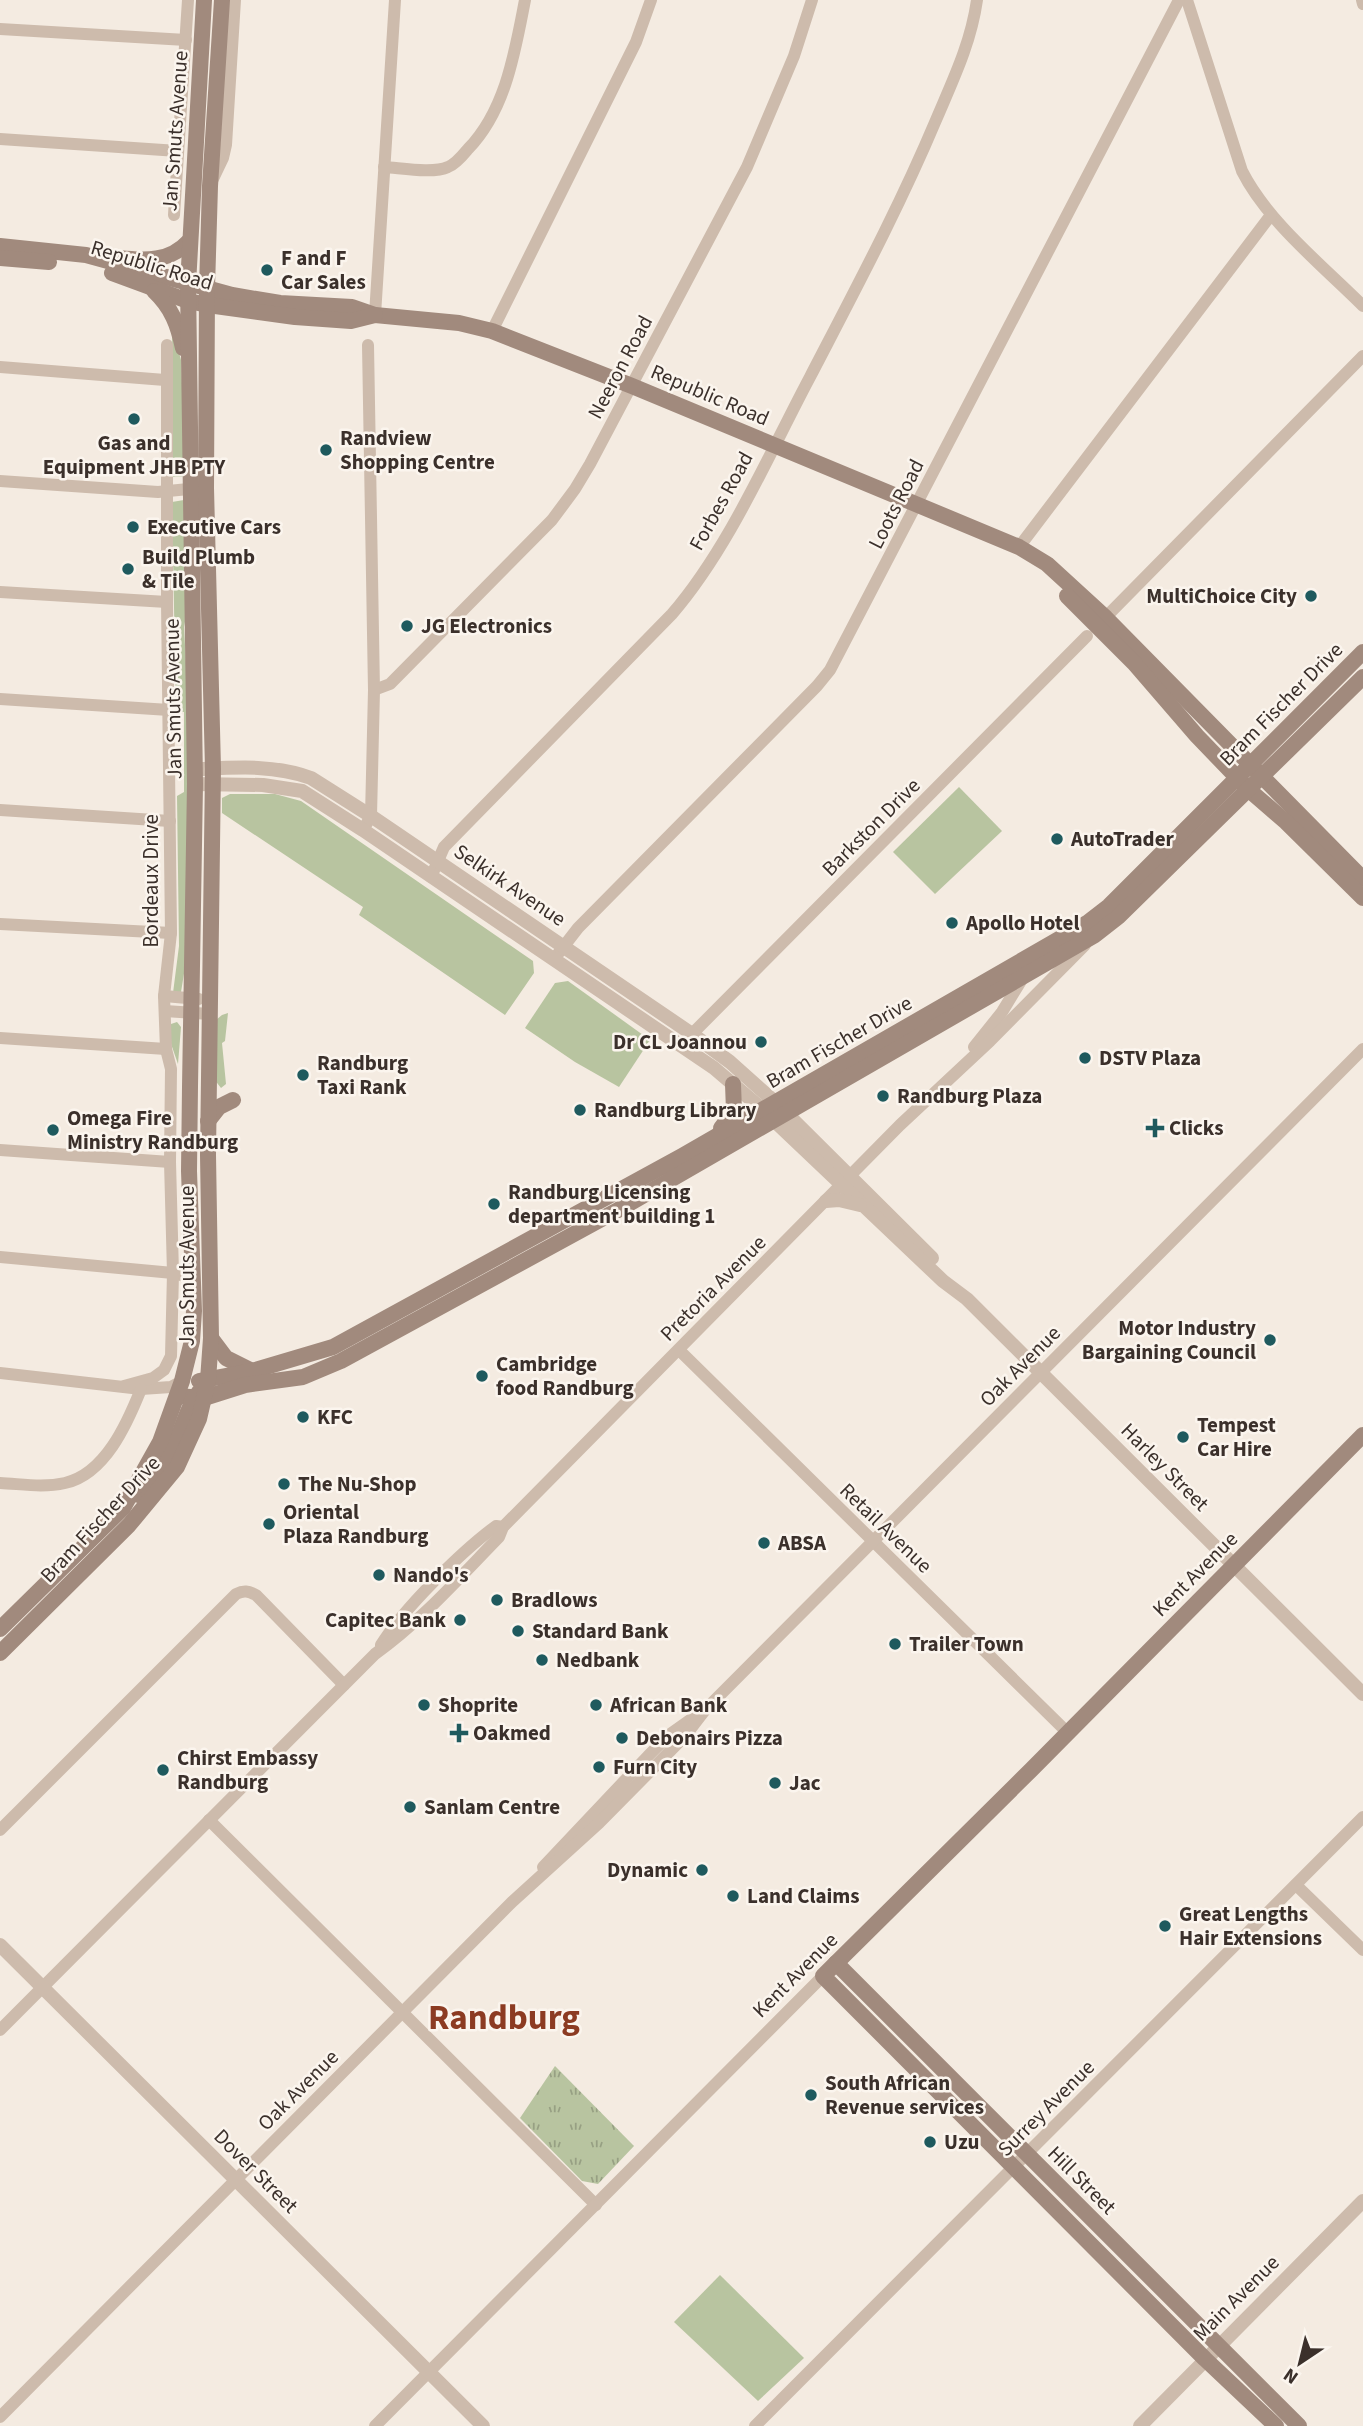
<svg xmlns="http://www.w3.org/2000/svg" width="1363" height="2426" font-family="'Source Sans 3',sans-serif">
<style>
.grass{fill:#b8c4a0}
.park{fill:url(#park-tufts)}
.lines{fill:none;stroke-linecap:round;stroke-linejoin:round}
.minor{stroke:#cdbbac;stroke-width:12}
.tertiary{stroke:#cdbbac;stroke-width:14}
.secondary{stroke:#a18a7d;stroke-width:16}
.poi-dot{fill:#1f5a5e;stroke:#fbf5ee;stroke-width:2.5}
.labels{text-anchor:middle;stroke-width:5;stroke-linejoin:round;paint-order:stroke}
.street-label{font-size:21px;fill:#3b302b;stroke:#fbf5ee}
.poi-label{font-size:21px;font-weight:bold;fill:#3b302b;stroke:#fbf5ee;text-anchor:start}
.town-label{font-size:35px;font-weight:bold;fill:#8c3b22;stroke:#fbf5ee}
</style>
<defs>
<pattern id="park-tufts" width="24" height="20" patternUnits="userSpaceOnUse" patternTransform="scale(1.75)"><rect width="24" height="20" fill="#b8c4a0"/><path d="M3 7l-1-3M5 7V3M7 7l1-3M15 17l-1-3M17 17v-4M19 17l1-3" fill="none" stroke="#97a083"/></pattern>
</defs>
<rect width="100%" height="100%" fill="#f4ebe1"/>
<g class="grass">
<polygon points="172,326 181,360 186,477 173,477"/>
<polygon points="184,500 188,606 184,627 187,681 189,943 181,992 173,993 179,946 177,796 184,792 184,712 176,712 172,502"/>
<polygon points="959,787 1002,831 935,894 893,852"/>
<polygon points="230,794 275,794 301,801 533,961 534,973 505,1015 359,915 363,907 222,813 222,798"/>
<polygon points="568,981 650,1040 619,1087 575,1062 525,1028 555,983"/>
<polygon points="228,1013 225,1041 222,1043 226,1084 221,1088 214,1079 216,1020 222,1015"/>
<polygon points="177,1022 181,1027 178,1064 170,1041 171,1024"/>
<polygon points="720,2275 804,2358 758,2401 674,2322"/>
</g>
<polygon class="park" points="555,2066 634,2146 598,2184 582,2181 520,2118"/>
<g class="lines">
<g class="minor">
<path d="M1187,0L1242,171C1267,221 1323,266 1363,306"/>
<polyline points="1362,0 1363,4"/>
<polyline points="0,29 186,40"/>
<polyline points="0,139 178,151"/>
<path d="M384,167C401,168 433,174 448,167C456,164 463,155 468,149C506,110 515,51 525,0"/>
<polyline points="213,179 223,158 226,145 235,0"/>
<polyline points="174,215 188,0"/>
<polyline points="375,315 395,0"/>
<polyline points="492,331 636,42 651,0"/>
<polyline points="0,367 165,380"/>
<polyline points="0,481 158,492 199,488"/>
<polyline points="1019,547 1271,215"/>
<polyline points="0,592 167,602"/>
<polyline points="1100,623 1363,356"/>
<polyline points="374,690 390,684 552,520 575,489 590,464 747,167 794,56 812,0"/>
<polyline points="0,699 169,710"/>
<polyline points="0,810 170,821"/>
<polyline points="363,830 371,816 374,690 368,345"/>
<path d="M431,877L444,847L672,614C729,548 769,454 810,377C854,292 899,208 936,120C953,80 971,43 977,0"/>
<polyline points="0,924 171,933"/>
<polyline points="554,959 578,928 817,686 830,670 1179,0"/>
<polyline points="164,996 199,999"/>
<polyline points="165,1011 210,1014"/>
<polyline points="0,1038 166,1049"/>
<polyline points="683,1046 692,1034 1087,636"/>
<polyline points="974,1047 1002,1012 1024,976"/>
<polyline points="0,1150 170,1162"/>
<polyline points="0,1257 173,1273 192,1278"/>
<polyline points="679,1350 1068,1733"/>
<polyline points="0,1373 141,1389 171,1387 182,1381"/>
<polyline points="124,1386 153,1378 164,1370 171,1356 173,1273 170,1162 171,1069 166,1049 164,996 171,933 167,602 167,345"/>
<path d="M0,1483C22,1484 43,1488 65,1483C105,1474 127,1424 141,1389"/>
<path d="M381,1645C403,1609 462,1551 496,1526L503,1527"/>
<polyline points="209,1820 596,2205"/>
<path d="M0,1830L236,1594C244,1590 248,1591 256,1595L344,1685"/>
<polyline points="543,1867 648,1756 669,1735 693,1718"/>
<polyline points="1296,1885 1363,1950"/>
<path d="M0,2030L375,1654C421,1621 459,1578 499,1537L503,1527L900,1125L990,1041L1085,945"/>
<polyline points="0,2417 512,1902 599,1823 685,1736 705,1710 1363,1049"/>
<polyline points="375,2426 823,1976"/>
<polyline points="755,2426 1363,1817"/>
</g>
<g class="tertiary">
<path d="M203,769C240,767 276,765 311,778L371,816L692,1034L730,1062L776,1103L932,1258"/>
<polyline points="195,784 263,785 302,791 363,830 714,1068 762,1109 943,1281 967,1299 1363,1694"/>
<polyline points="826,1201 839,1200 860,1205"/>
<polyline points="0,1945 483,2426"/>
<polyline points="1140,2426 1363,2201"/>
</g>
<g class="secondary">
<polyline points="0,246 86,255 232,295 280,303 352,307 375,315 459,323 492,331 632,386 1019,547 1047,564 1106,618 1363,879"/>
<polyline points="0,258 49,262"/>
<path d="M119,258C145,261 170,262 189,241"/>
<polyline points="112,273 188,301 208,305 295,317 351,321 375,315"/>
<path d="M154,291C172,308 178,325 183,348"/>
<polyline points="1067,596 1134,663 1197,736 1249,790 1286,822 1363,898"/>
<polyline points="208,1121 219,1107 233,1100"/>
<polyline points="721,1128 734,1111 733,1084"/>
<polyline points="211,1338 226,1358 252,1371"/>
<polyline points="199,1381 252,1371 333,1347 682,1156 1087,923 1109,906 1363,652"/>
<polyline points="177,1396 204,1398 245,1385 303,1377 341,1361 618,1210 1095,935 1118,917 1363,677"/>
<path d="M138,1495C153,1479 166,1461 176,1441C184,1425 187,1407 199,1392"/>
<polyline points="0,1629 123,1508 160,1442 182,1381 192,1341 194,1311 189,1171 190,1087 195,784 188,284 204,0"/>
<polyline points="0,1653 129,1525 177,1467 199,1419 208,1380 211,1338 208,1155 213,769 206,488 207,288 210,186 222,0"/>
<polyline points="836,1963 1299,2426"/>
<polyline points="1276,2426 1205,2359 823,1976 1031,1770 1363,1435"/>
</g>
</g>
<g class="poi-dot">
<circle cx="267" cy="270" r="7"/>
<circle cx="134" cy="419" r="7"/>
<circle cx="326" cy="450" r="7"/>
<circle cx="133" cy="527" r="7"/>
<circle cx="128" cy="569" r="7"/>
<circle cx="1311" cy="596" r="7"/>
<circle cx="407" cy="626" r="7"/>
<circle cx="1057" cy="839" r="7"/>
<circle cx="952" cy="923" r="7"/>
<circle cx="761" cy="1042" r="7"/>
<circle cx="1085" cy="1058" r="7"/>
<circle cx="303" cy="1075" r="7"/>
<circle cx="883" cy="1096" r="7"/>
<circle cx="580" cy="1110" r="7"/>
<path d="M1151.5 1117.5h7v7h7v7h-7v7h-7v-7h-7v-7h7z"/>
<circle cx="53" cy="1130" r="7"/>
<circle cx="494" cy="1204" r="7"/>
<circle cx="1270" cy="1340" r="7"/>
<circle cx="482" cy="1376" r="7"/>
<circle cx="303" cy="1417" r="7"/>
<circle cx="1183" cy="1437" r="7"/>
<circle cx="284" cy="1484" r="7"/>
<circle cx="269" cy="1524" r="7"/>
<circle cx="764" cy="1543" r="7"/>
<circle cx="379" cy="1575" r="7"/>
<circle cx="497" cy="1600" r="7"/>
<circle cx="460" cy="1620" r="7"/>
<circle cx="518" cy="1631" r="7"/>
<circle cx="895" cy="1644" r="7"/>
<circle cx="542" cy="1660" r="7"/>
<circle cx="424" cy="1705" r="7"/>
<circle cx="596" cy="1705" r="7"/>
<path d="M455.5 1722.5h7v7h7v7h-7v7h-7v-7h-7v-7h7z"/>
<circle cx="622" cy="1738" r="7"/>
<circle cx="599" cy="1767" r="7"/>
<circle cx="163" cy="1770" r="7"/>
<circle cx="775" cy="1783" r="7"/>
<circle cx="410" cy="1807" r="7"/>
<circle cx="702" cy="1870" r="7"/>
<circle cx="733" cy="1896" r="7"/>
<circle cx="1165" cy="1926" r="7"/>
<circle cx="811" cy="2095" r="7"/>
<circle cx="930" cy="2142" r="7"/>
</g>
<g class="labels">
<g class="street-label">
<text transform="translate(175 131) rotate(-86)" y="7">Jan Smuts Avenue</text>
<text transform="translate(152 265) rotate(17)" y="7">Republic Road</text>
<text transform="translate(620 367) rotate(-62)" y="7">Neeron Road</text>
<text transform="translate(710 395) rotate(23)" y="7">Republic Road</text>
<text transform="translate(721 501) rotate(-61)" y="7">Forbes Road</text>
<text transform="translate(896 504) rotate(-63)" y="7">Loots Road</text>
<text transform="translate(173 699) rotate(-91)" y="7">Jan Smuts Avenue</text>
<text transform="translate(1281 704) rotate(-45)" y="7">Bram Fischer Drive</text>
<text transform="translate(871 827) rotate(-45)" y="7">Barkston Drive</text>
<text transform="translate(151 881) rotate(-90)" y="7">Bordeaux Drive</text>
<text transform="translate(510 885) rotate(34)" y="7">Selkirk Avenue</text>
<text transform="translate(839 1042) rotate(-30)" y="7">Bram Fischer Drive</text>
<text transform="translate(187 1266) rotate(-90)" y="7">Jan Smuts Avenue</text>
<text transform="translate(713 1288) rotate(-45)" y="7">Pretoria Avenue</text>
<text transform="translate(1020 1366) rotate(-45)" y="7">Oak Avenue</text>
<text transform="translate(1165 1467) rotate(45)" y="7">Harley Street</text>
<text transform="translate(100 1519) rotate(-47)" y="7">Bram Fischer Drive</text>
<text transform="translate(886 1528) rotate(44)" y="7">Retail Avenue</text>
<text transform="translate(1195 1574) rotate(-45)" y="7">Kent Avenue</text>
<text transform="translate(795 1975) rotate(-45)" y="7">Kent Avenue</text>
<text transform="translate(298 2090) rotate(-45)" y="7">Oak Avenue</text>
<text transform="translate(1046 2108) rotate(-45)" y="7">Surrey Avenue</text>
<text transform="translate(256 2171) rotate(45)" y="7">Dover Street</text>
<text transform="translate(1082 2180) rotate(45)" y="7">Hill Street</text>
<text transform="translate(1236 2298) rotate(-45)" y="7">Main Avenue</text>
</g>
<g class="poi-label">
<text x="281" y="265">F and F<tspan x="281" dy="24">Car Sales</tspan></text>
<text x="340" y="445">Randview<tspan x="340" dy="24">Shopping Centre</tspan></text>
<text x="134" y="450" text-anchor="middle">Gas and<tspan x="134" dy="24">Equipment JHB PTY</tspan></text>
<text x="147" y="534">Executive Cars</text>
<text x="142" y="564">Build Plumb<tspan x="142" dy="24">&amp; Tile</tspan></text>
<text x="1297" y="603" text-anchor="end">MultiChoice City</text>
<text x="421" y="633">JG Electronics</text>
<text x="1071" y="846">AutoTrader</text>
<text x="966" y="930">Apollo Hotel</text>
<text x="747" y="1049" text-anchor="end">Dr CL Joannou</text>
<text x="1099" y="1065">DSTV Plaza</text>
<text x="317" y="1070">Randburg<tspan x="317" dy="24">Taxi Rank</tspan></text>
<text x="897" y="1103">Randburg Plaza</text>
<text x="594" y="1117">Randburg Library</text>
<text x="67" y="1125">Omega Fire<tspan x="67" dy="24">Ministry Randburg</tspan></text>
<text x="1169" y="1135">Clicks</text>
<text x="508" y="1199">Randburg Licensing<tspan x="508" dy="24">department building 1</tspan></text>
<text x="1256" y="1335" text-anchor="end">Motor Industry<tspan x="1256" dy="24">Bargaining Council</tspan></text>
<text x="496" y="1371">Cambridge<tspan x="496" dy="24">food Randburg</tspan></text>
<text x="317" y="1424">KFC</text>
<text x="1197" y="1432">Tempest<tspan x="1197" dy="24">Car Hire</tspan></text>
<text x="298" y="1491">The Nu-Shop</text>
<text x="283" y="1519">Oriental<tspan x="283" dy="24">Plaza Randburg</tspan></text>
<text x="778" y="1550">ABSA</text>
<text x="393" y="1582">Nando's</text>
<text x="511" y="1607">Bradlows</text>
<text x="446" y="1627" text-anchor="end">Capitec Bank</text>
<text x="532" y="1638">Standard Bank</text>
<text x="909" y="1651">Trailer Town</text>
<text x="556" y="1667">Nedbank</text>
<text x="438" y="1712">Shoprite</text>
<text x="610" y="1712">African Bank</text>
<text x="473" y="1740">Oakmed</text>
<text x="636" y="1745">Debonairs Pizza</text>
<text x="177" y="1765">Chirst Embassy<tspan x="177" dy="24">Randburg</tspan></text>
<text x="613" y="1774">Furn City</text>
<text x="789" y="1790">Jac</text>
<text x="424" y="1814">Sanlam Centre</text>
<text x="688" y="1877" text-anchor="end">Dynamic</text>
<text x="747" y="1903">Land Claims</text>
<text x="1179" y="1921">Great Lengths<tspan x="1179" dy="24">Hair Extensions</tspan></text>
<text x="825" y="2090">South African<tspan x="825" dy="24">Revenue services</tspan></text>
<text x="944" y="2149">Uzu</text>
</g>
<g class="town-label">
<text x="504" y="2029">Randburg</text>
</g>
</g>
<g transform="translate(1300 2363) rotate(215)" stroke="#fbf5ee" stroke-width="5" paint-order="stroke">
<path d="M0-5L12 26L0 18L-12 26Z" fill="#3b302b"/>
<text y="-10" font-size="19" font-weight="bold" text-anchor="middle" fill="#3b302b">N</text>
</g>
</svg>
